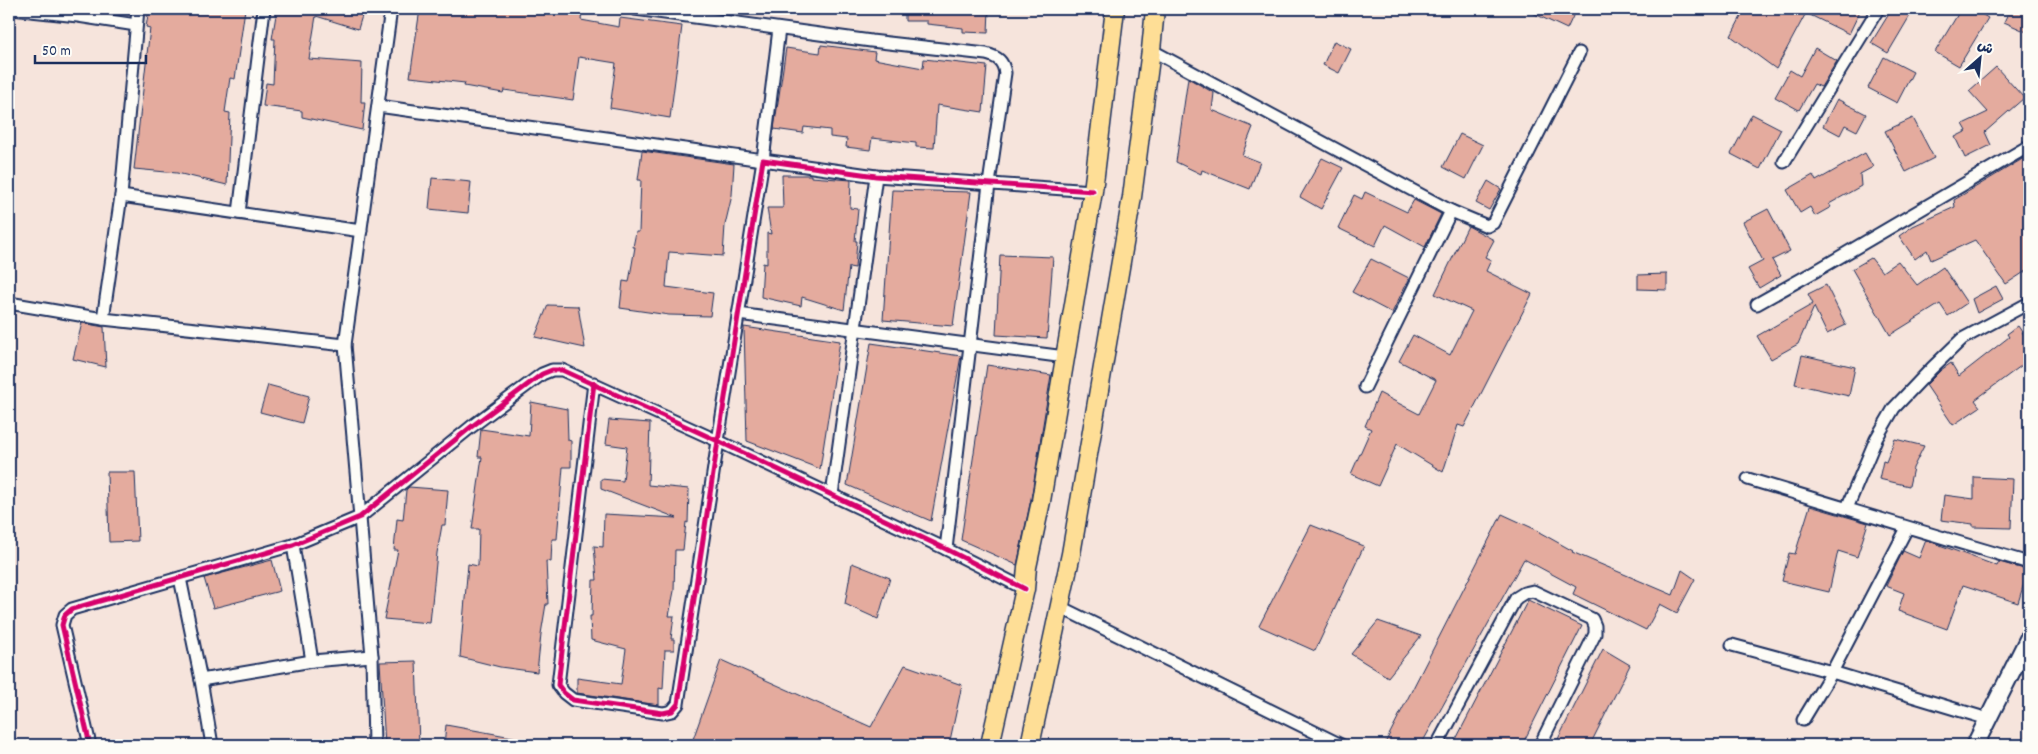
<svg xmlns="http://www.w3.org/2000/svg" width="2038" height="754" font-family="Dekko,'Playpen Sans Arabic',sans-serif">
<style>
.building{fill:#e4ab9e;stroke:#1b2f5e}
.lines{fill:none;stroke-linecap:round;stroke-linejoin:round}
.street-casing{stroke:#1b2f5e;stroke-width:15}
.secondary-casing{stroke:#1b2f5e;stroke-width:20}
.primary-casing{stroke:#1b2f5e;stroke-width:21}
.street{stroke:#fdfcf7;stroke-width:11}
.secondary{stroke:#fdfcf7;stroke-width:16}
.primary{stroke:#fede96;stroke-width:18}
.cycleway-casing{stroke:#fdfcf7;stroke-width:8}
.cycleway{stroke:#d6006c;stroke-width:5}
</style>
<rect width="100%" height="100%" fill="#f6e4dc"/>
<filter id="ink" filterUnits="userSpaceOnUse"><feTurbulence type="fractalNoise" baseFrequency=".02" numOctaves="2"/><feDisplacementMap in="SourceGraphic" scale="10" xChannelSelector="R" yChannelSelector="G"/><feConvolveMatrix kernelMatrix="1 2 1 2 8 2 1 2 1" color-interpolation-filters="sRGB"/></filter>
<g filter="url(#ink)">
<g class="building">
<polygon points="149,9 245,9 235,79 230,78 225,112 230,113 227,185 177,173 134,169 150,28 146,27"/>
<polygon points="277,9 364,9 358,29 316,16 309,59 362,63 361,102 365,102 362,130 302,117 302,111 263,106 266,83 273,84 275,39 272,39"/>
<polygon points="420,9 556,9 582,13 581,20 619,27 620,18 682,26 670,118 610,108 616,63 579,57 573,100 504,90 503,93 464,86 465,83 410,77"/>
<polygon points="905,9 989,9 988,33 963,32 963,28 927,24 927,21 905,21"/>
<polygon points="1524,9 1562,9 1574,14 1567,29"/>
<polygon points="1745,9 1861,9 1849,34 1806,13 1776,69 1731,36"/>
<polygon points="1892,9 1914,9 1888,53 1871,43"/>
<polygon points="1961,9 1973,9 1988,18 1959,66 1935,52"/>
<polygon points="2010,9 2029,9 2029,33 2004,22"/>
<polygon points="1334,41 1351,49 1339,73 1323,65"/>
<polygon points="821,45 875,52 874,59 923,68 924,59 987,66 983,112 937,105 934,148 916,147 916,143 872,138 870,150 846,147 847,139 830,137 830,130 804,127 803,133 774,129 786,48 820,53"/>
<polygon points="1815,48 1837,61 1821,87 1814,84 1799,110 1775,97 1790,70 1800,76"/>
<polygon points="1884,57 1913,72 1897,103 1868,88"/>
<polygon points="1996,67 2024,98 1985,132 1991,145 1965,158 1955,137 1967,131 1963,124 1988,112 1969,91"/>
<polygon points="1188,78 1214,93 1212,110 1253,127 1242,155 1260,162 1250,189 1202,170 1201,174 1176,162"/>
<polygon points="1837,99 1866,114 1857,131 1845,125 1840,135 1823,126"/>
<polygon points="1752,114 1781,129 1760,169 1731,154"/>
<polygon points="1913,118 1934,158 1906,172 1885,131"/>
<polygon points="1460,134 1483,145 1466,179 1443,167"/>
<polygon points="642,151 734,164 732,195 725,225 723,256 669,252 666,287 713,293 710,316 669,315 620,308 623,281 629,282 635,247 633,247 636,232 639,232 641,180 638,180"/>
<polygon points="1865,153 1873,167 1860,174 1861,186 1829,204 1831,207 1815,216 1810,207 1800,213 1787,190 1813,175 1816,181"/>
<polygon points="2029,155 2029,269 2006,284 1975,240 1931,260 1927,250 1915,259 1899,236 1913,226 1955,207 1954,200"/>
<polygon points="1322,158 1343,168 1321,209 1300,197"/>
<polygon points="782,175 811,175 811,177 851,180 850,208 858,209 855,241 857,241 855,268 849,267 844,310 802,297 801,306 761,297 763,263 767,264 767,233 771,234 767,208 783,208"/>
<polygon points="432,178 471,182 468,213 429,209"/>
<polygon points="1488,181 1501,189 1489,210 1476,203"/>
<polygon points="892,190 971,192 953,326 883,320"/>
<polygon points="1365,192 1407,212 1414,200 1441,214 1425,247 1385,225 1375,246 1338,228 1354,195 1362,199"/>
<polygon points="1768,209 1790,251 1772,260 1781,275 1759,288 1748,269 1763,261 1743,222"/>
<polygon points="1468,226 1494,240 1485,257 1491,260 1486,271 1532,294 1464,427 1458,425 1443,472 1397,444 1378,486 1351,474 1371,429 1365,426 1379,393 1419,414 1436,380 1399,361 1413,335 1450,355 1472,311 1435,294"/>
<polygon points="1000,255 1053,257 1047,338 996,335"/>
<polygon points="1871,258 1882,272 1898,261 1917,285 1943,267 1967,303 1948,316 1940,304 1890,335 1852,269"/>
<polygon points="1371,259 1409,278 1392,313 1352,292"/>
<polygon points="1667,274 1667,290 1638,289 1638,275"/>
<polygon points="1826,285 1846,325 1827,334 1814,307 1798,344 1771,359 1757,336 1813,304 1808,294"/>
<polygon points="1996,286 2003,299 1977,313 1972,299"/>
<polygon points="548,305 578,306 585,348 535,337"/>
<polygon points="82,323 104,327 106,367 73,359"/>
<polygon points="2018,326 2029,342 2029,360 1975,400 1980,407 1953,425 1926,385 1941,370 1951,363 1959,376 2009,337 2007,334"/>
<polygon points="744,327 840,341 820,469 747,441"/>
<polygon points="871,343 961,356 931,521 847,485"/>
<polygon points="1802,355 1855,367 1849,396 1795,384"/>
<polygon points="987,365 1051,375 1031,499 1017,565 961,540"/>
<polygon points="268,385 309,396 302,423 260,412"/>
<polygon points="531,402 567,409 568,440 571,441 571,467 563,467 557,539 552,539 551,562 546,561 548,604 546,604 541,634 537,672 500,667 460,657 468,564 478,566 479,529 472,529 482,457 478,457 481,429 529,436"/>
<polygon points="609,420 650,423 648,485 689,489 688,523 686,522 683,550 675,550 674,591 669,616 674,616 671,639 674,639 674,650 665,650 663,689 659,688 659,705 577,693 577,678 621,684 626,649 591,640 590,616 592,616 593,580 597,580 594,546 603,547 604,514 677,518 601,489 601,479 623,481 625,462 627,447 606,444"/>
<polygon points="1895,439 1924,446 1913,468 1909,486 1879,479 1883,461 1886,462"/>
<polygon points="107,472 135,472 138,541 109,542"/>
<polygon points="1974,477 2013,479 2011,528 1973,527 1973,524 1941,520 1944,495 1974,499"/>
<polygon points="409,487 448,490 445,525 442,525 437,553 430,623 384,619 398,550 394,550 397,519 403,520 406,490"/>
<polygon points="1810,506 1868,523 1857,557 1838,551 1829,592 1782,581 1789,553 1795,554"/>
<polygon points="1502,514 1539,531 1539,532 1573,551 1572,552 1673,595 1682,570 1695,579 1677,613 1660,604 1646,630 1573,594 1576,587 1524,559 1421,745 1384,745"/>
<polygon points="1311,525 1364,546 1315,651 1259,626"/>
<polygon points="1926,540 1997,566 1999,562 2028,570 2018,603 1963,585 1947,629 1898,611 1904,593 1886,586 1903,551 1919,558"/>
<polygon points="272,560 280,591 213,608 204,578"/>
<polygon points="852,563 890,578 878,619 845,604"/>
<polygon points="1528,600 1582,626 1522,745 1453,745"/>
<polygon points="1378,621 1421,636 1388,677 1351,654"/>
<polygon points="1603,649 1630,665 1590,745 1555,745"/>
<polygon points="721,660 871,727 905,665 962,685 949,745 724,745 714,741 712,745 691,745"/>
<polygon points="416,661 419,745 385,745 380,662"/>
<polygon points="446,725 523,739 522,745 444,745"/>
</g>
<g class="lines">
<defs>
<g id="street">
<polyline points="12,9 78,16 136,25"/>
<path d="M635,9L871,41L986,54C998,57 1003,61 1005,73L989,184L946,549"/>
<polyline points="1151,50 1451,211 1487,226 1493,223 1579,53"/>
<polyline points="378,106 763,160 779,29"/>
<polyline points="1784,162 1878,9"/>
<polyline points="121,196 361,231"/>
<polyline points="239,213 264,9"/>
<polyline points="9,303 103,319 345,345"/>
<polyline points="1757,304 1821,268 2029,146"/>
<polyline points="738,314 1065,357"/>
<polyline points="103,319 121,196 138,9"/>
<polyline points="1365,387 1451,211"/>
<path d="M1748,479C1842,507 1935,536 2029,563"/>
<polyline points="832,495 876,176"/>
<polyline points="1847,508 1876,439 1894,408 1932,368 1962,339 2029,303"/>
<polyline points="293,545 312,661"/>
<polyline points="180,578 201,680 212,745"/>
<polyline points="1025,589 946,549 718,441 763,160 876,176 1093,191"/>
<polyline points="1060,607 1341,745"/>
<polyline points="1732,645 1832,672 1988,719"/>
<polyline points="201,680 312,661 372,656"/>
<polyline points="1803,720 1832,672 1907,528"/>
<polyline points="90,745 62,625 65,615 72,609 293,545 360,517 471,427 542,374 552,370 562,370 718,441 678,704 672,711 663,713 573,700 564,693 558,685 594,383"/>
<polyline points="374,745 372,656 345,345 391,9"/>
<polyline points="1437,745 1516,598 1524,593 1533,591 1592,619 1595,626 1595,634 1540,745"/>
</g>
<polyline id="secondary" points="1975,745 2029,637"/>
<g id="primary">
<polyline points="990,745 1025,589 1027,567 1041,501 1093,191 1115,9"/>
<polyline points="1030,745 1071,554 1132,197 1151,50 1155,9"/>
</g>
</defs>
<use href="#street" class="street-casing"/>
<use href="#secondary" class="secondary-casing"/>
<use href="#primary" class="primary-casing"/>
<use href="#street" class="street"/>
<use href="#secondary" class="secondary"/>
<use href="#primary" class="primary"/>
<defs>
<g id="cycleway">
<polyline points="1025,589 946,549 718,441 763,160 876,176 1093,191"/>
<polyline points="90,745 62,625 65,615 72,609 293,545 360,517 471,427 542,374 552,370 562,370 718,441 678,704 672,711 663,713 573,700 564,693 558,685 594,383"/>
</g>
</defs>
<use href="#cycleway" class="cycleway-casing"/>
<use href="#cycleway" class="cycleway"/>
</g>
</g>
<rect width="2038" height="754" fill="none" stroke="#fdfcf7" stroke-width="30"/>
<rect x="15" y="15" width="2008" height="724" fill="none" stroke="#1b2f5e" stroke-width="2" filter="url(#ink)"/>
<g transform="translate(1980 58) rotate(27)" stroke="#fdfcf7" stroke-width="4" paint-order="stroke">
<path d="M0-4L9 19L0 12L-9 19Z" fill="#1b2f5e"/>
<text y="-8" font-size="14" font-weight="bold" text-anchor="middle" fill="#1b2f5e">ش</text>
</g>
<path d="M35 55v8h111v-8" fill="none" stroke="#1b2f5e" stroke-width="2.5"/>
<text x="42" y="55" font-size="15" fill="#1b2f5e" stroke="#fdfcf7" stroke-width="4" paint-order="stroke">50 m</text>
</svg>
